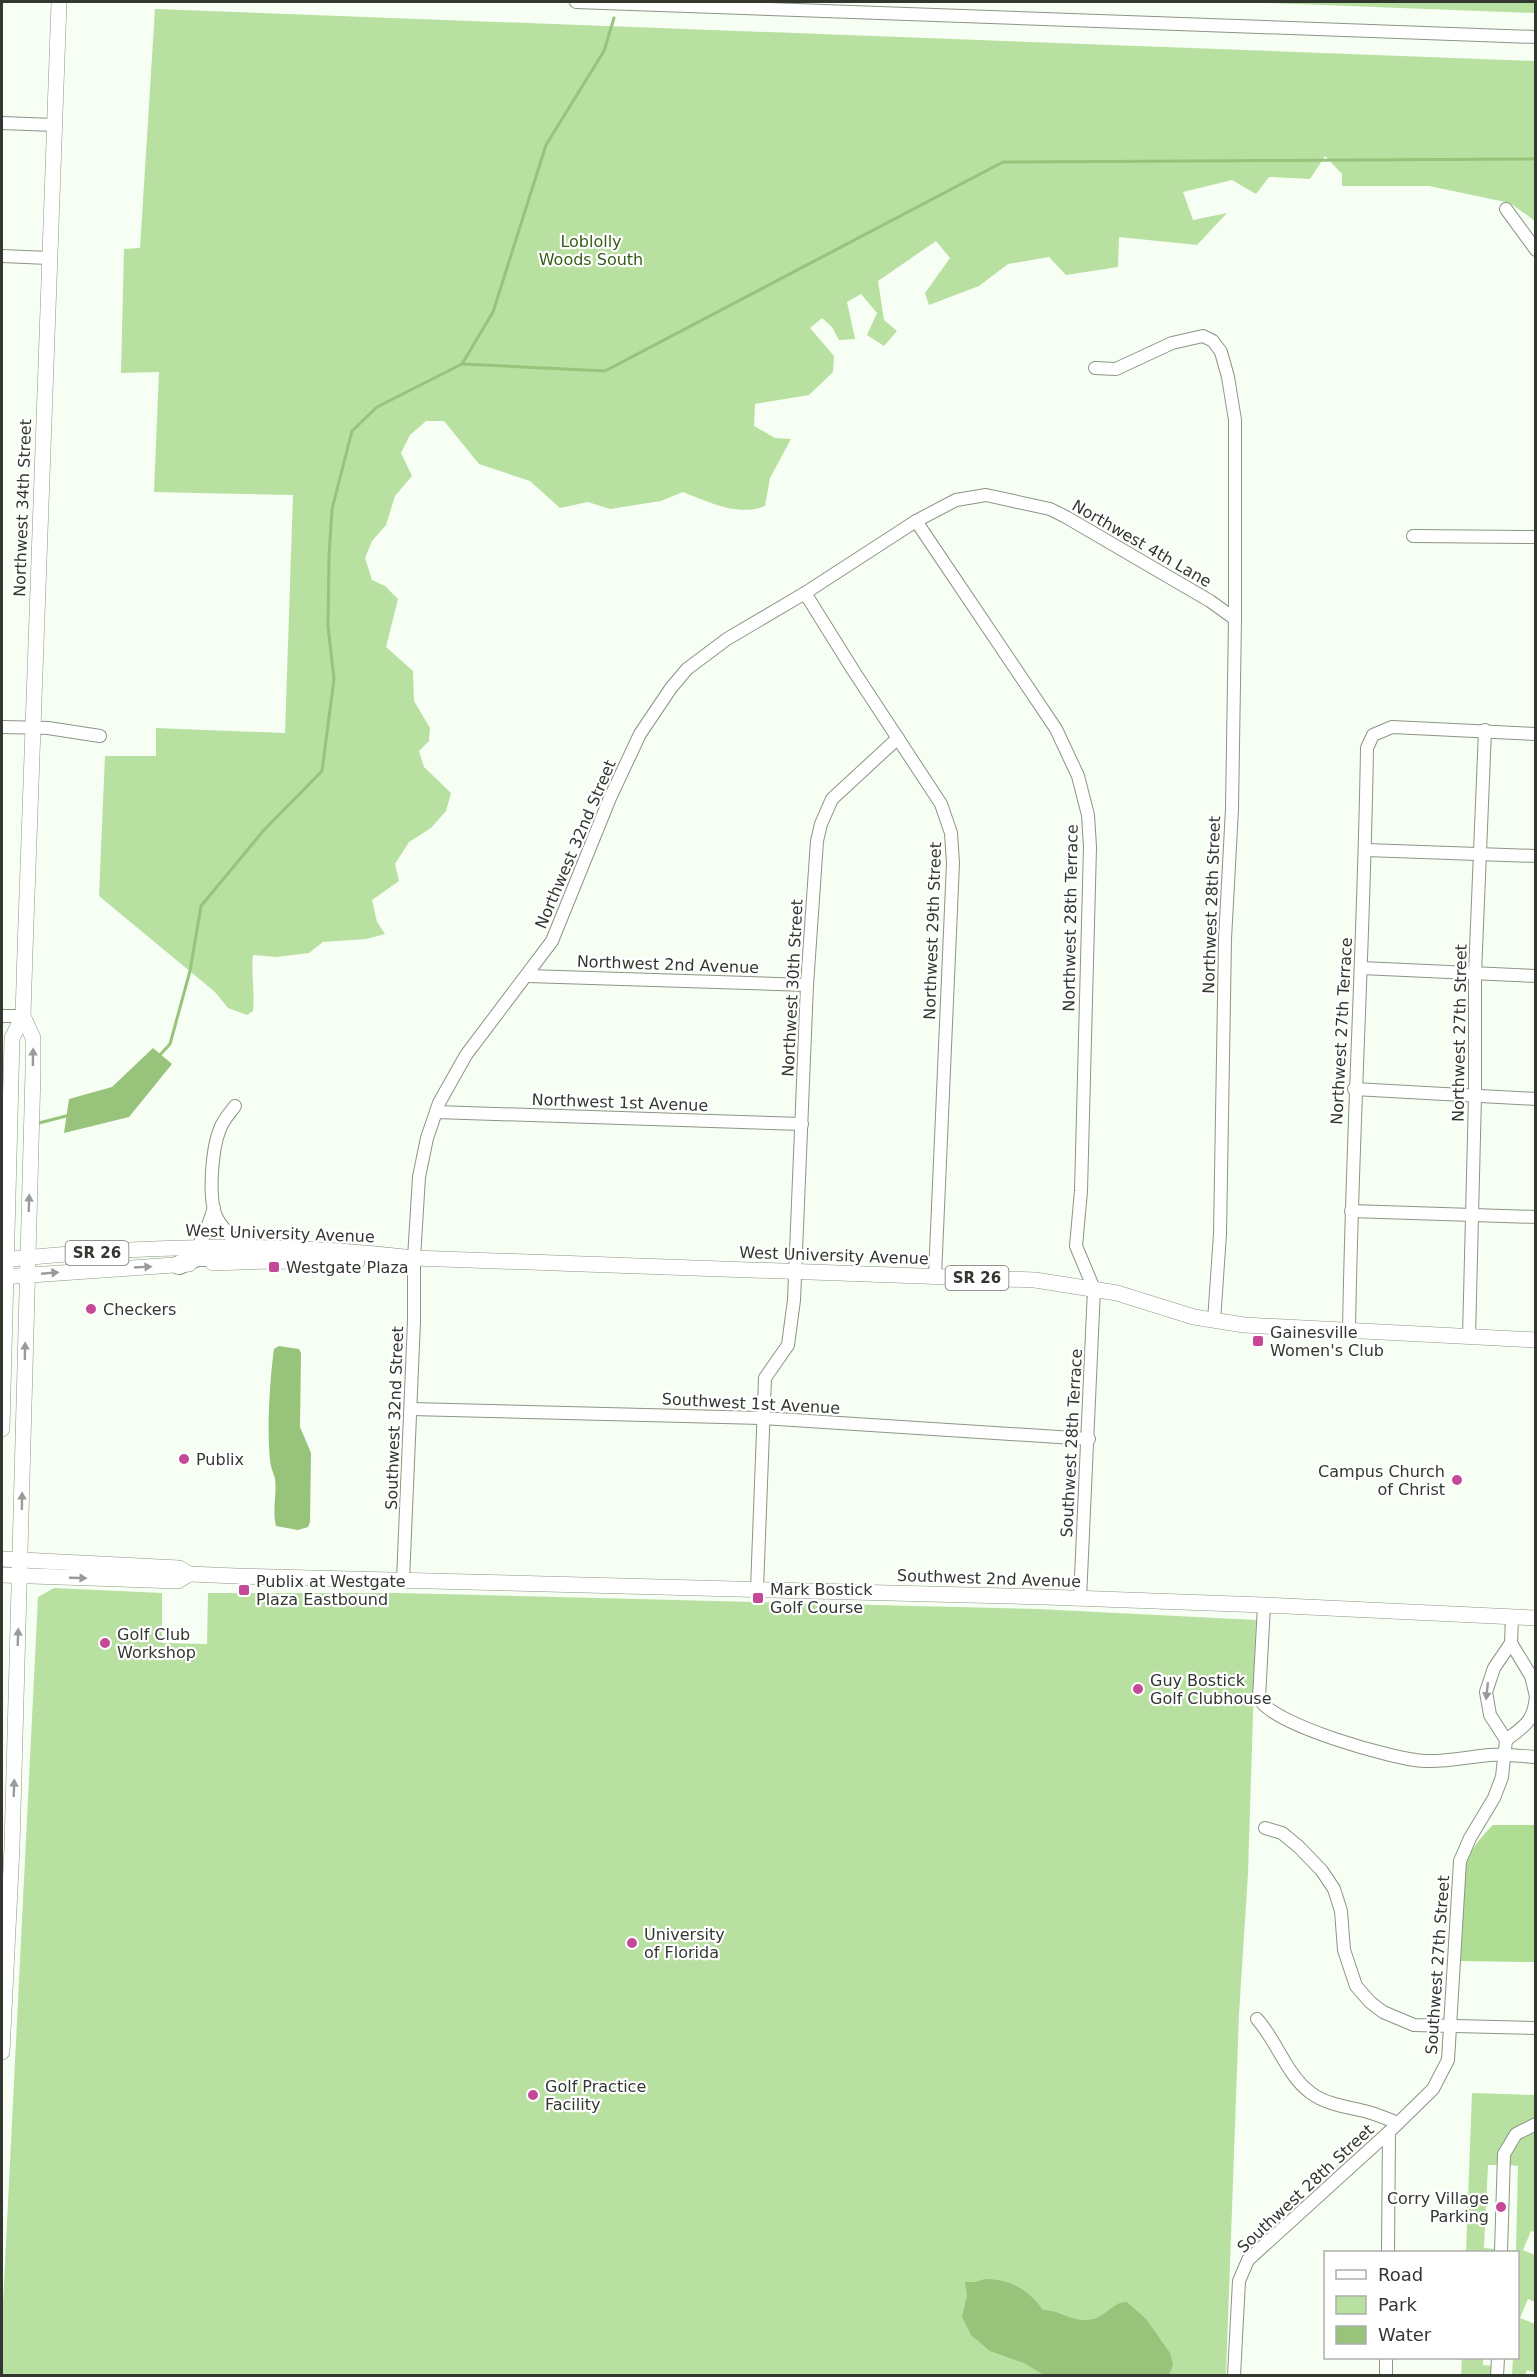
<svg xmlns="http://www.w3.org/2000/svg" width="1537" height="2377" font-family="'DejaVu Sans',sans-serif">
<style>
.green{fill:#b8e0a0}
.forest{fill:#afdd94}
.water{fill:#97c37b}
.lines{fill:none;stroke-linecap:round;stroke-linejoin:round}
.stream{stroke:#97c37b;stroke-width:3}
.minor-casing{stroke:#8b9685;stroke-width:14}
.major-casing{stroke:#8b9685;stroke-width:16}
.highway-casing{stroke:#8b9685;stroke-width:20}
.minor{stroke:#fff;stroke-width:12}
.major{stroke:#fff;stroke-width:15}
.highway{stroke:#fff;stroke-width:18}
.oneway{fill:#989b98}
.poi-dot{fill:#c54999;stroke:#fff;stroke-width:2}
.labels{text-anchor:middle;stroke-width:4.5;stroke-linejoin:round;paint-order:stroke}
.shield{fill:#fff;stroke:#70736e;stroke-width:1.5}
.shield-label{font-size:15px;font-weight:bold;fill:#323730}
.park-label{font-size:16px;fill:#355d14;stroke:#fff}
.street-label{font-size:16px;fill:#323730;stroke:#fff}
.poi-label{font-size:16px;fill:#323730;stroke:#fff;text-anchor:start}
</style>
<rect width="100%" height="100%" fill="#f7fef3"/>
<g class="green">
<polygon points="1241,2 1535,2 1536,13 1535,13"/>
<path d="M155,9L1535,61V221L1510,203L1429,186H1342V174L1325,156L1310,179L1269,177L1256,194L1232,180L1183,192L1193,220L1227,213L1197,245L1119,237L1118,267L1066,275L1049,257L1008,264L979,286L929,305L925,293L950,258L936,241L878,281L884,320L897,331L884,346L867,335L877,313L861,294L847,302L855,339L839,340L832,327L822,318L810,328L834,356L833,372L809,395L755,404L754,426L775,438L791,439L770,478L765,506C738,517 709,502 683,492L661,501L610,509L588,502L560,508L530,481L479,464L444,421H426L410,435L401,453L412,476L395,496L386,525L372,541L365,558L372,580L385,586L398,599L386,647L413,671L414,701L430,728L429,741L419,751L424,767L451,793L446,811L431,828L409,842L395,864L399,881L372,900L377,922L385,934L366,939L323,942L309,953L276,957L253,955C251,974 255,992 253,1011L247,1015L228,1008L215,992L99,896L105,756H156V728L285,733L293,495L154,492L159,372L121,373L124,249L140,248Z"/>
<polygon points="54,1588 162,1593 162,1643 207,1644 208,1593 397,1593 1037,1609 1256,1620 1248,1873 1239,2014 1226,2375 2,2376 2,2324 38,1597"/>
<path d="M1472,2093L1535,2095V2120C1512,2131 1501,2137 1499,2165H1488L1484,2248L1495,2249V2252H1466Z"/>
<path d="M1535,2128V2232L1531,2231L1523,2250L1535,2255V2302L1528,2299L1520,2318L1535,2324L1536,2373L1527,2370L1525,2375H1512L1513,2358H1518V2252H1506V2250H1516L1518,2166L1507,2165C1510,2144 1518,2139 1535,2128Z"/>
<polygon points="1462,2358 1483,2358 1483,2365 1493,2366 1492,2375 1461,2376"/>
</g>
<path class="forest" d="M1493,1825H1535V1962L1461,1961C1462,1933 1459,1878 1470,1854C1476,1843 1485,1833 1493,1825Z"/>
<g class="water">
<polygon points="153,1048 172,1064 129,1117 64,1133 69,1099 112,1087"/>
<path d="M279,1346L299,1349L301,1353L300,1427L311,1453L310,1522L308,1527L298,1530L276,1526C272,1510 277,1495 275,1479C274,1475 272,1470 271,1466C266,1438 270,1377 274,1349Z"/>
<path d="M985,2279C1010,2279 1029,2290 1043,2310C1062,2310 1072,2324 1094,2319C1106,2315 1115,2301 1127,2302L1146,2319L1170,2353L1173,2365L1169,2375H1044L1024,2363L990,2351L971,2335L962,2317L967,2296L965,2282H975Z"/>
</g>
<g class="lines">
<g class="stream">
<polyline points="462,364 605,371 1003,162 1536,159"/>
<polyline points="159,1056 170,1044 190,971 201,906 264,830 322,771 334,679 328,626 329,556 332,509 352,431 377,407 462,364 493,312 546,145 604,51 614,18"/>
<polyline points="35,1124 70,1115"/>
</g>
<defs>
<g id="minor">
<polyline points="576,2 1536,37"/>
<polyline points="2,123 54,125"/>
<polyline points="1506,209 1536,250"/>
<polyline points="2,256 49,258"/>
<polyline points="1095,368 1116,369 1172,343 1203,336 1213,341 1221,352 1228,377 1235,420 1235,619 1232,809 1225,939 1220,1234 1214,1321"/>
<polyline points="916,521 1056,729 1078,776 1088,815 1090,847 1081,1191 1076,1246 1094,1289 1080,1599"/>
<polyline points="1413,536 1536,537"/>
<polyline points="805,593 853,670 941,804 951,833 953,863 935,1276"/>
<polyline points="2,727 48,728 100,736"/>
<polyline points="1366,850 1536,856"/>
<polyline points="1361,968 1536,976"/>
<polyline points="528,976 807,985"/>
<polyline points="2,1016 23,1016"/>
<polyline points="1354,1089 1536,1099"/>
<path d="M235,1106C230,1113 223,1120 220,1129C212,1148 208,1197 216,1216C220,1226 231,1235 237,1246"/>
<polyline points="436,1112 802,1124"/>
<polyline points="1351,1211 1536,1217"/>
<polyline points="198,1246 205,1234 214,1208"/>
<path d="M1349,1331C1352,1136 1364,942 1367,748L1373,735L1392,727L1536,734"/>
<polyline points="1469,1337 1475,1096 1475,974 1485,730"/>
<polyline points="411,1409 762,1418 1089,1439"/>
<polyline points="403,1580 414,1321 414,1258 419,1177 427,1138 439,1103 466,1055 552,941 610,798 640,734 671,688 687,669 727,639 805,593 916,521 956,500 986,495 1050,509 1066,517 1210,601 1235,619"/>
<polyline points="757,1589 765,1378 788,1345 794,1300 807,985 817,841 821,824 832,799 898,738"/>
<path d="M1264,1605L1259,1698C1269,1724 1395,1760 1425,1761C1446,1762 1468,1757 1489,1755C1504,1754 1520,1756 1536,1757"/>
<polyline points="1511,1643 1531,1676 1536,1696"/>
<path d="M1506,1740C1525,1726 1534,1721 1536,1696"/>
<polyline points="1265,1828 1282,1833 1299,1847 1322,1871 1334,1889 1341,1911 1344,1950 1356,1986 1370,2002 1383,2012 1414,2025 1536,2028"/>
<path d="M1257,2019C1277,2041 1287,2076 1311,2093C1327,2105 1349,2107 1368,2112C1378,2115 1388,2119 1398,2123"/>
<polyline points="1388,2252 1389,2132 1433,2089 1448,2060 1460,1861 1470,1838 1494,1798 1502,1777 1506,1740 1490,1715 1486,1692 1494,1668 1511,1643 1512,1617"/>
<polyline points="1501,2252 1504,2154 1516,2134 1536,2124"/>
<polyline points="1234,2376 1239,2281 1248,2260 1389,2132"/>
<polyline points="1386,2376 1386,2358"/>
<polyline points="1497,2376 1498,2358"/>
</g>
<g id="major">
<path d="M2,1260C139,1246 277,1241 414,1258L1035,1280L1117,1293L1194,1317L1244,1325L1536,1340"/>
<polyline points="213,1263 266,1261 357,1262"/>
<polyline points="2,1277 189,1264"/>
<polyline points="2,1429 12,1038 23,1016"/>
<polyline points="2,1559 179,1568 189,1574 236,1576 1045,1597 1264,1605 1536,1618"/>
<polyline points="2,1575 178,1581 189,1574"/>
<polyline points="2,2052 12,1847 33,1072 33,1038 23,1016 25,951 59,2"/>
</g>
<polyline id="highway" points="179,1265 197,1257 224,1257 237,1246"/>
</defs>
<use href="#minor" class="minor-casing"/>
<use href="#major" class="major-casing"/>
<use href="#highway" class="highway-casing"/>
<use href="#minor" class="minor"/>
<use href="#major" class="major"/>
<use href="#highway" class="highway"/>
</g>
<defs><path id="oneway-solid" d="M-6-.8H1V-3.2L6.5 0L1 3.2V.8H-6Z" transform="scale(1.5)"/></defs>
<g class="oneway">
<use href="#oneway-solid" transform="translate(33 1057) rotate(-89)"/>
<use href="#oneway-solid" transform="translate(29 1203) rotate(-88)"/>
<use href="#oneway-solid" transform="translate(143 1267) rotate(-3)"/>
<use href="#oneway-solid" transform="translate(50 1273) rotate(-5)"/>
<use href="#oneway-solid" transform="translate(25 1351) rotate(-89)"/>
<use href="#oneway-solid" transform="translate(22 1501) rotate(-89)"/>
<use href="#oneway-solid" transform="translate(78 1578) rotate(2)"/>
<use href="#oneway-solid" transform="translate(18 1637) rotate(-88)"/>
<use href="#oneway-solid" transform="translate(1487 1691) rotate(96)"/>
<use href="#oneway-solid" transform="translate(14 1788) rotate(-88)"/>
</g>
<g class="poi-dot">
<rect x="268" y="1261" width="12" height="12" rx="3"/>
<circle cx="91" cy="1309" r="6"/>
<rect x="1252" y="1335" width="12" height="12" rx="3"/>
<circle cx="184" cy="1459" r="6"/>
<circle cx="1457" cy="1480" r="6"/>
<rect x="238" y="1584" width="12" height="12" rx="3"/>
<rect x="752" y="1592" width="12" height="12" rx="3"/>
<circle cx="105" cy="1643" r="6"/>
<circle cx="1138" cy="1689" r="6"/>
<circle cx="632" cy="1943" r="6"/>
<circle cx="533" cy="2095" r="6"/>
<circle cx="1501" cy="2207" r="6"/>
</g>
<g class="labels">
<g class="shield">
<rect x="65.5" y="1241" width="63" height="24" rx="4.5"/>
<rect x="945.5" y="1266" width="63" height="24" rx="4.5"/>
</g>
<g class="shield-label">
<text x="97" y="1258">SR 26</text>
<text x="977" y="1283">SR 26</text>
</g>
<g class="park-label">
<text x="591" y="247">Loblolly<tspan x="591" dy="18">Woods South</tspan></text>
</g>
<g class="street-label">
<text transform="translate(22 508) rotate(-88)" y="6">Northwest 34th Street</text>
<text transform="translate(1142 543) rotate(30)" y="6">Northwest 4th Lane</text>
<text transform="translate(575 844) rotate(-67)" y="6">Northwest 32nd Street</text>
<text transform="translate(1211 905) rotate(-88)" y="6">Northwest 28th Street</text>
<text transform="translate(1070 918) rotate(-89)" y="6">Northwest 28th Terrace</text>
<text transform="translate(932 931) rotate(-88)" y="6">Northwest 29th Street</text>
<text transform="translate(668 964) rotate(2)" y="6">Northwest 2nd Avenue</text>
<text transform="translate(792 988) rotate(-87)" y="6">Northwest 30th Street</text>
<text transform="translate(1341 1031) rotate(-87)" y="6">Northwest 27th Terrace</text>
<text transform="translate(1459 1033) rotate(-89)" y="6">Northwest 27th Street</text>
<text transform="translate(620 1102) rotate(2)" y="6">Northwest 1st Avenue</text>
<text transform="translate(280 1233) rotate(2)" y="6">West University Avenue</text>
<text transform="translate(834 1255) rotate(2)" y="6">West University Avenue</text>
<text transform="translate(751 1403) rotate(3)" y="6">Southwest 1st Avenue</text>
<text transform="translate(394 1418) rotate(-88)" y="6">Southwest 32nd Street</text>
<text transform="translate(1071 1443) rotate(-87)" y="6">Southwest 28th Terrace</text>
<text transform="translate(989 1578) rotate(2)" y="6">Southwest 2nd Avenue</text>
<text transform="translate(1437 1965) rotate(-86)" y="6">Southwest 27th Street</text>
<text transform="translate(1305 2188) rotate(-43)" y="6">Southwest 28th Street</text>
</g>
<g class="poi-label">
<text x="286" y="1273">Westgate Plaza</text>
<text x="103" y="1315">Checkers</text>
<text x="1270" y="1338">Gainesville<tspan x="1270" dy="18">Women's Club</tspan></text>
<text x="196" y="1465">Publix</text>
<text x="1445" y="1477" text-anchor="end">Campus Church<tspan x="1445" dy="18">of Christ</tspan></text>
<text x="256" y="1587">Publix at Westgate<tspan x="256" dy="18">Plaza Eastbound</tspan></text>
<text x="770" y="1595">Mark Bostick<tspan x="770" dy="18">Golf Course</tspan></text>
<text x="117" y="1640">Golf Club<tspan x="117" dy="18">Workshop</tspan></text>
<text x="1150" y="1686">Guy Bostick<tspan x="1150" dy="18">Golf Clubhouse</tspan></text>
<text x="644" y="1940">University<tspan x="644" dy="18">of Florida</tspan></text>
<text x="545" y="2092">Golf Practice<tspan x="545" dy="18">Facility</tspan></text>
<text x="1489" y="2204" text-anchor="end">Corry Village<tspan x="1489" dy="18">Parking</tspan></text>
</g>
</g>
<rect width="1537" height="2377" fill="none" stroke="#323730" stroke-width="6"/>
<rect x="1324" y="2251" width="195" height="108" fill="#ffffff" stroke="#adafac" stroke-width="1.5"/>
<rect x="1336" y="2270" width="30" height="9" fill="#ffffff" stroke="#adafac" stroke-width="1.5"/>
<text x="1378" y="2281" font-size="18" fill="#323730">Road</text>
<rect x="1336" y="2296" width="30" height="18" fill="#b8e0a0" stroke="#adafac" stroke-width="1.5"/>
<text x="1378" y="2311" font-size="18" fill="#323730">Park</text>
<rect x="1336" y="2326" width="30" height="18" fill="#97c37b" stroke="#adafac" stroke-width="1.5"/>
<text x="1378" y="2341" font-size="18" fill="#323730">Water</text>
</svg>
